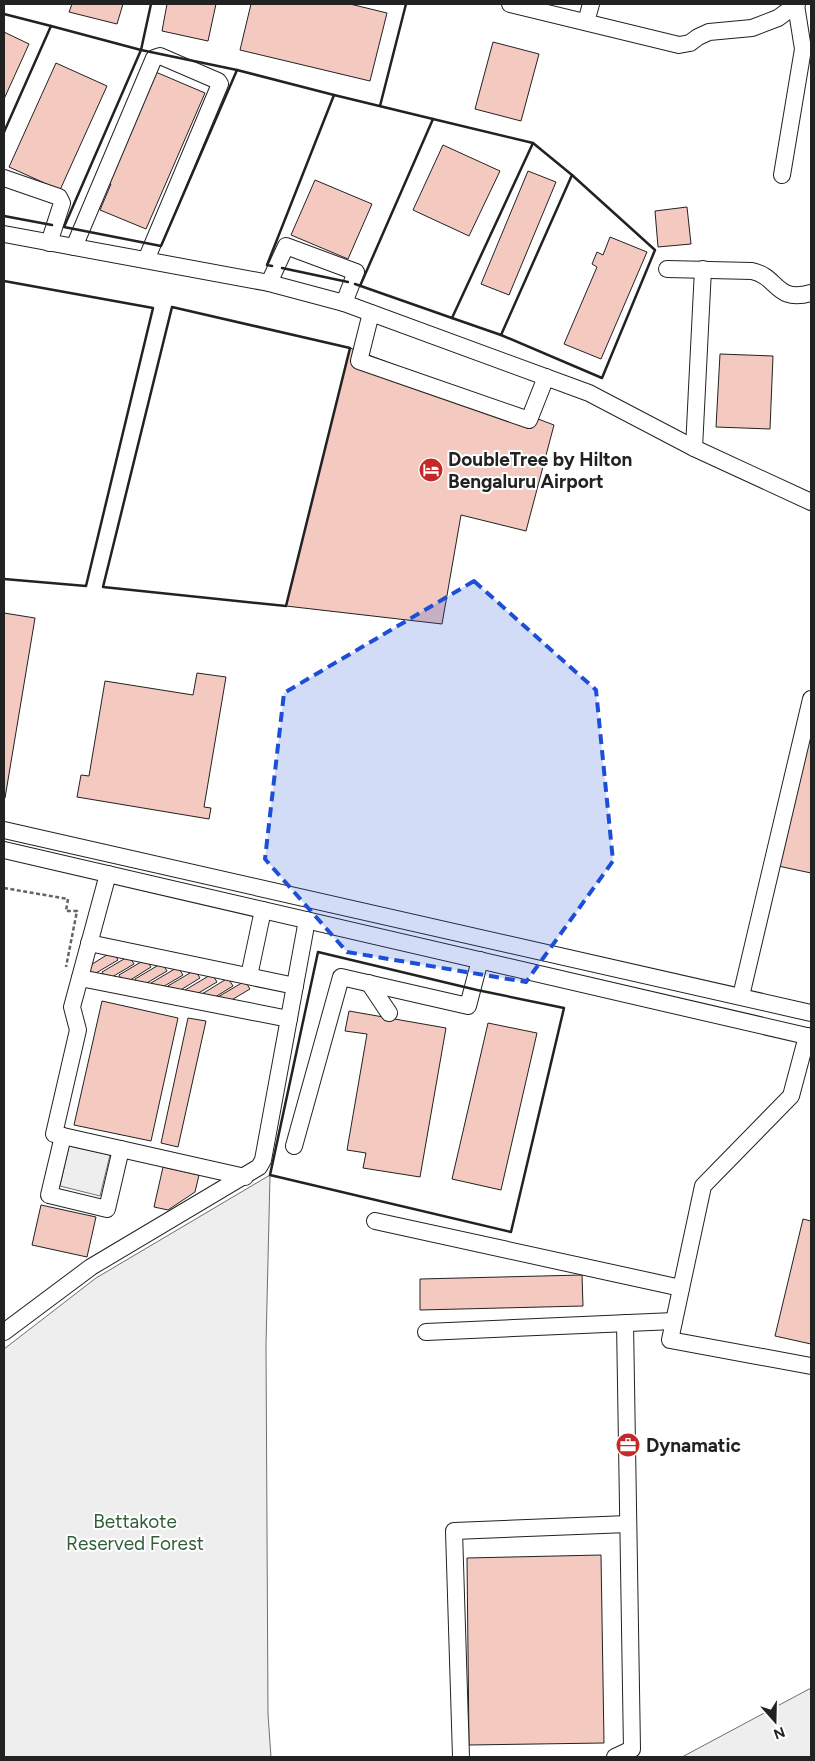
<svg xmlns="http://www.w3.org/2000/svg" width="815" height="1761" font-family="Figtree,sans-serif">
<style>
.green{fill:#eee;stroke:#6f6f6f}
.building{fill:#f3c9c0;stroke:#222}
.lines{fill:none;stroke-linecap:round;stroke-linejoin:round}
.minor-casing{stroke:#222;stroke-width:18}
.path{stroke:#646464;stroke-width:2.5;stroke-dasharray:4 2.5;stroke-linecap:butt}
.minor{stroke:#fff;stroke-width:16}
.wall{stroke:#222;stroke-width:2.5}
.marked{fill:#1d4ed8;fill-opacity:0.2;stroke:#1d4ed8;stroke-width:4;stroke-dasharray:10 6;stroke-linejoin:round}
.labels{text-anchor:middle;stroke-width:4;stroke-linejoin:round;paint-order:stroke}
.poi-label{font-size:19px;font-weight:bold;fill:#222;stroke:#fff;text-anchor:start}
.park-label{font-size:19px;fill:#2f5e38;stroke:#fff}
</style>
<rect width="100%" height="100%" fill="#fff"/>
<g class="green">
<polygon points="69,1146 110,1155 100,1196 60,1186"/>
<polygon points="270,1175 266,1345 268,1714 271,1757 4,1757 4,1349 96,1278"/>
<polygon points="811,1688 811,1757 682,1757"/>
</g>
<g class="building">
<polygon points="72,4 123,4 117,24 69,12"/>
<polygon points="167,4 216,4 208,41 162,31"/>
<polygon points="251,4 350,4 387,13 370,81 240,50"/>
<polygon points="4,32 29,44 4,99"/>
<polygon points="493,42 539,54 521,121 475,109"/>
<polygon points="56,63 107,86 60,190 9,167"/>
<polygon points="151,70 205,93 146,229 100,210 111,184 103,181"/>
<polygon points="443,145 500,171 469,236 413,210"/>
<polygon points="528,171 556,182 509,295 481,284"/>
<polygon points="315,180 372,204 348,259 291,235"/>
<polygon points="687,207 691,244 658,247 655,211"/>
<polygon points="610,237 647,252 601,359 564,344 597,267 592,264 597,252 603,255"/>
<polygon points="350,348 554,425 526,531 461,515 442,624 286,606"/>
<polygon points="720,354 773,356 770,429 716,427"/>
<polygon points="4,613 35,618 5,798 4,798"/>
<polygon points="197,673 226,677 204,807 211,808 209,819 77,797 81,775 89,776 105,681 193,695"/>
<polygon points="811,722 811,873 778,866"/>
<polygon points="113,951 118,960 91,976 86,968"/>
<polygon points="129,956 134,964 107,980 102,972"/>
<polygon points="146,959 151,967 124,984 119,975"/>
<polygon points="162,963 167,971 140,987 135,979"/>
<polygon points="178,967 183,975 156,991 151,983"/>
<polygon points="195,970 200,978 174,994 168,986"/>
<polygon points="212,974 217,982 190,998 185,990"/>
<polygon points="228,978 233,986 207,1002 202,994"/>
<polygon points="245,981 250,989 223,1005 218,997"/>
<polygon points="102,1001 178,1018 151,1141 74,1125"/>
<polygon points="349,1011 446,1028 420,1177 363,1168 366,1153 347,1150 367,1034 345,1031"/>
<polygon points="188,1018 206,1021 178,1147 161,1143"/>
<polygon points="488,1023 537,1033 501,1190 452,1179"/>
<polygon points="163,1167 199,1175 195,1192 168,1210 154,1207"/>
<polygon points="41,1205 96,1217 87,1257 32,1245"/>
<polygon points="803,1219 811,1221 811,1344 775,1336"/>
<polygon points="582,1275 583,1306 420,1310 420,1279"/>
<polygon points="601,1555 604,1743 469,1745 467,1558"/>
</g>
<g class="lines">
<defs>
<g id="minor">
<polyline points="510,4 679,45 690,43 698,37 709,32 752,28 778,18 797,4"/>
<polyline points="586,22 591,4"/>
<polyline points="782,175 803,49 796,5"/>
<polyline points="4,178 59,197 62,203 49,243"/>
<polyline points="4,234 269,283 344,303 589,393 694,448 811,502"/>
<polyline points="74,247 154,58 160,56 218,81 220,84 146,260"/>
<path d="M667,269L752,271C779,277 775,303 811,293"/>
<polyline points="269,283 286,246 356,272 344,303"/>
<polyline points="371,313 359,361 529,420 546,377"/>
<polyline points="694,448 703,269"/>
<polyline points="4,830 811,1013"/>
<polyline points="4,850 811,1037"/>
<polyline points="108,874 72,1007 78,1030 54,1134 245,1177"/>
<polyline points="89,943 295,986"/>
<polyline points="249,976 263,910"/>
<polyline points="80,978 289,1019"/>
<polyline points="369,983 389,1013"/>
<polyline points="741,996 811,699"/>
<polyline points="807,1036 791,1096 703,1186 670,1340 811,1366"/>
<polyline points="63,1136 49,1195 107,1209 121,1149"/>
<polyline points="294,1146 341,977 468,1006 480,960"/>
<polyline points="375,1221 681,1288"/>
<polyline points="4,1332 91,1267 259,1167 263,1160 307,920"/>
<polyline points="426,1332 674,1321"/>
<polyline points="461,1757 454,1531 628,1524"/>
<polyline points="615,1757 632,1749 625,1323"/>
</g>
</defs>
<use href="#minor" class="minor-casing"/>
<polyline class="path" points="4,888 68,899 66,911 77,911 66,967"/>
<use href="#minor" class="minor"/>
<g class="wall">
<polyline points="4,14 51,26 4,132"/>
<polyline points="51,26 141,50 151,4"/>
<polygon points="141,50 237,70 161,246 64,227"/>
<polyline points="237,70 334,95"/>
<polyline points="380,106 406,4"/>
<polyline points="4,216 52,225"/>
<polyline points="272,266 267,265 334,95 433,119 360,286"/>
<polyline points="282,268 348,282"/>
<polyline points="4,281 153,308 86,586 4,579"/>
<polyline points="355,284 452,318 533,143 433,119"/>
<polygon points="172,307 350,348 286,606 103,587"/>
<polyline points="452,318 501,335 572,175 533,143"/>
<polyline points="501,335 602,378 655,250 572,175"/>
<polygon points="318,952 477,990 564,1008 511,1232 270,1175"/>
</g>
</g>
<path class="marked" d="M474,581L596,690L613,861L526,982L347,952L265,859L284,693Z"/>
<defs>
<symbol id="hotel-disc" viewBox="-11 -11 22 22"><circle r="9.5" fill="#c62828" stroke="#fff"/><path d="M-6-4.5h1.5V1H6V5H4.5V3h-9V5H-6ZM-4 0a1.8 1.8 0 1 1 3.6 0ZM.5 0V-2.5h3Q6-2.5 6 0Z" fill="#fff"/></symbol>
<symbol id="office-disc" viewBox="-11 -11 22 22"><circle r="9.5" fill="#c62828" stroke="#fff"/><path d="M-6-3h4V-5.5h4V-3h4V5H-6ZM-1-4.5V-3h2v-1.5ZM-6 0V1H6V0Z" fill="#fff"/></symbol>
</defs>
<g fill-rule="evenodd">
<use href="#hotel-disc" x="417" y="456" width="28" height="28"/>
<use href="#office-disc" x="614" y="1431" width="28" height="28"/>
</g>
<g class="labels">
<g class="poi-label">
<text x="448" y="466">DoubleTree by Hilton<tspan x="448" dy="22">Bengaluru Airport</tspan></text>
<text x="646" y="1452">Dynamatic</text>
</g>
<g class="park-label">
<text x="135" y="1528">Bettakote<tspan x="135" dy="22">Reserved Forest</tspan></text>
</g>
</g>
<rect width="815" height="1761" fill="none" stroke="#222222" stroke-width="10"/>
<g transform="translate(775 1721) rotate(160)" stroke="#ffffff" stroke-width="4" paint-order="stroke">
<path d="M0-4L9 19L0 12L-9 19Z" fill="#222222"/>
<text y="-8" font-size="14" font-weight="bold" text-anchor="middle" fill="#222222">N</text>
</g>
</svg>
